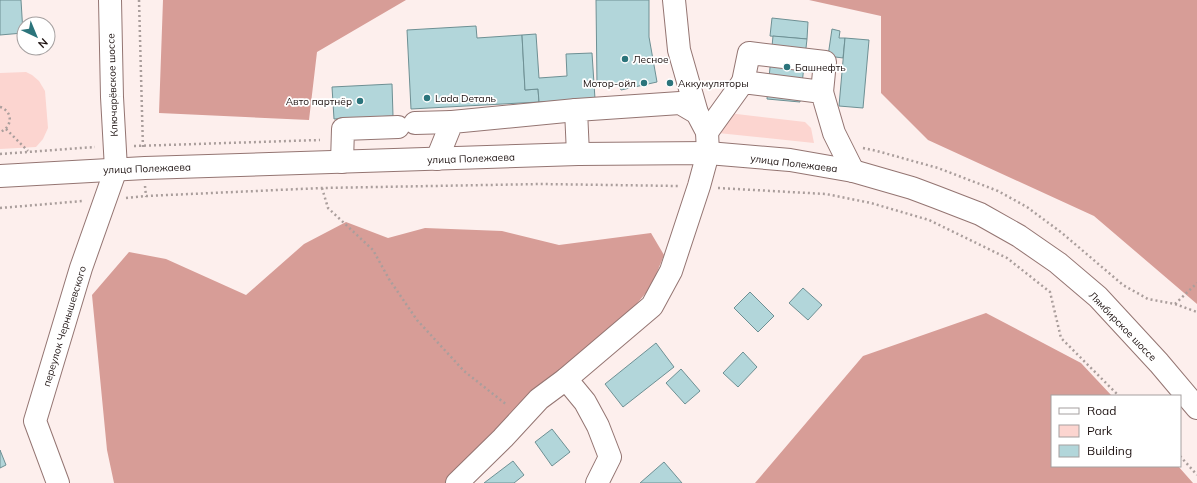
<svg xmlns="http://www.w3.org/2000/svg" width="1197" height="483" font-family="Mulish,sans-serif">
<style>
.green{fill:#fcd5d0}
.forest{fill:#d79d97}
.building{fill:#b2d6da;stroke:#6e9094}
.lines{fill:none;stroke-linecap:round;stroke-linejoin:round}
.minor-casing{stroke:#947572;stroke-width:24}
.major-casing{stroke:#947572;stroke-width:24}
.path{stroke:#aa9e9c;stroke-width:2.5;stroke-dasharray:2 3;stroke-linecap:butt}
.minor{stroke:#fff;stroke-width:22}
.major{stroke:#fff;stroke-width:22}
.poi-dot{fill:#2b747b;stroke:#fff;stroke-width:1.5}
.labels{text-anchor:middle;stroke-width:3.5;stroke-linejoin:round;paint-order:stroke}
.poi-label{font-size:10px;fill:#1d1211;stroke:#fff;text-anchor:start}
.street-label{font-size:10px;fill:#1d1211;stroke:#fff}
</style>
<rect width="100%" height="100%" fill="#fdefed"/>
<g class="green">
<polygon points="26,72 32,75 39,81 45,91 48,128 43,139 36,147 0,149 0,73"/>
<polygon points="728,113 805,122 811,128 814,143 718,133"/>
</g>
<g class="forest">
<polygon points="163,0 406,0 317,52 309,120 159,113"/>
<polygon points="809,0 1197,0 1197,304 1094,216 928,140 881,93 881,16"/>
<polygon points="346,222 388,238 425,228 502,231 559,245 651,233 664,255 651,287 622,321 482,445 445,483 114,483 107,450 92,295 129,252 166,259 246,295 304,244"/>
<polygon points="986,313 1081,363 1112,396 1052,396 1052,466 1178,466 1193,483 755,483 863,356"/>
</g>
<g class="building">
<polygon points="0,0 21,0 23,33 0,35"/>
<polygon points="596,0 649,0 649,37 657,82 621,90 618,83 597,85"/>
<polygon points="772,18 808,22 807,39 770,36"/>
<polygon points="476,26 477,38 522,35 525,90 538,89 539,102 411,109 407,30"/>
<polygon points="832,29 840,31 839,38 845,38 843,58 828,56"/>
<polygon points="536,34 539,78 567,76 566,54 592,53 595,99 539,102 538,89 525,90 522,35"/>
<polygon points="773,36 807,39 800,102 767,99"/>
<polygon points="845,38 869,40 863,108 839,106"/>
<polygon points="392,84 393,116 334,119 332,87"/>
<polygon points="803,288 822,305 808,320 789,303"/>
<polygon points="750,292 774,316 758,332 734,308"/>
<polygon points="656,343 674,367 623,407 605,384"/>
<polygon points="743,352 757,367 738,387 723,373"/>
<polygon points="681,369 700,391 685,404 666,383"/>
<polygon points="552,429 570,452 552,466 535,442"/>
<polygon points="0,450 6,465 0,468"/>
<polygon points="513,461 524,475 514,483 484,483"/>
<polygon points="664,462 682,483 640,483"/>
</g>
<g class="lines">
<defs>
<g id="minor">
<polyline points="674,0 679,50 697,113"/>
<polyline points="743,82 749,53 825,62 822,92"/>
<polyline points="415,123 452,122"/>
<polyline points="707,132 743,82 822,92 834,133 853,171"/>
<polyline points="437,159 452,122 576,110"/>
<polyline points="342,162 343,129 398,127"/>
<polyline points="566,379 585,402 598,426 610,457 597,483"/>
<polyline points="58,483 35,421 81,268 116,169 112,97 110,0"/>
<polyline points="457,483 503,438 539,399 566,379 652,306 671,271 699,186 708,153 707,132 697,113 680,103 576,110 578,154"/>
</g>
<polyline id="major" points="0,176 145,168 578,154 708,153 790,160 853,171 912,188 936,197 980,214 1019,236 1058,263 1098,297 1159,363 1197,408"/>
</defs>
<use href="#minor" class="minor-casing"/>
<use href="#major" class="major-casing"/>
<g class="path">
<polyline points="139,0 143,149"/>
<path d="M0,107C13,111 13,127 0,132"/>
<polyline points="6,129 28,151"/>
<polyline points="134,146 320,140"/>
<polyline points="863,148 877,151 938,168 998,191 1027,207 1062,233 1123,285 1148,299 1175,304 1197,312"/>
<polyline points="0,154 95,147"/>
<polyline points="145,186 146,196 322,188 542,184 679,186"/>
<polyline points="322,188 328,208 373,250 389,279 417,320 464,371 507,405"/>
<polyline points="718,188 826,194 871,203 929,220 1007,258 1050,292 1061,338 1119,396"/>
<polyline points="126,198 146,196"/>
<polyline points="0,208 83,201"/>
<polyline points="1175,304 1197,283"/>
<polyline points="1180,456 1197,475"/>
</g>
<use href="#minor" class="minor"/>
<use href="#major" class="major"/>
</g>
<g class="poi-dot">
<circle cx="625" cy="59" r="4"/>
<circle cx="787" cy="67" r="4"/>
<circle cx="644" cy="83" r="4"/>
<circle cx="670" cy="83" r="4"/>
<circle cx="427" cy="98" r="4"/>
<circle cx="360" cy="101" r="4"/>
</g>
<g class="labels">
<g class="poi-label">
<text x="633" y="63">Лесное</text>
<text x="795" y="71">Башнефть</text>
<text x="636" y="87" text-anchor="end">Мотор-ойл</text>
<text x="678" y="87">Аккумуляторы</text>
<text x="435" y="102">Lada Dеталь</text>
<text x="352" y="105" text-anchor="end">Авто партнёр</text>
</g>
<g class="street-label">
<text transform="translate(112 85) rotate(-92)" y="4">Ключарёвское шоссе</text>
<text transform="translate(471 158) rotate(-2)" y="4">улица Полежаева</text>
<text transform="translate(794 163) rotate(7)" y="4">улица Полежаева</text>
<text transform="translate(147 168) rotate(-2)" y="4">улица Полежаева</text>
<text transform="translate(64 326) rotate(-73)" y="4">переулок Чернышевского</text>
<text transform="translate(1123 326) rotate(46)" y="4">Лямбирское шоссе</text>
</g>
</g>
<rect x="1051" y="395" width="130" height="72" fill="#ffffff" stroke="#a5a0a0"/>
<rect x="1059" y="408" width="20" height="6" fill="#ffffff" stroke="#a5a0a0"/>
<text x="1087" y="415" font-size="12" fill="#1d1211">Road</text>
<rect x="1059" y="425" width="20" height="12" fill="#fcd5d0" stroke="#a5a0a0"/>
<text x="1087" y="435" font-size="12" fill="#1d1211">Park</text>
<rect x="1059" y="445" width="20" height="12" fill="#b2d6da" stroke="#a5a0a0"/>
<text x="1087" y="455" font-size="12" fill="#1d1211">Building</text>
<g transform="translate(36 36) rotate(136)"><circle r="19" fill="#ffffff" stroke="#a5a0a0"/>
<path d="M0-3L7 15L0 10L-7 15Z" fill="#2b747b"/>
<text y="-6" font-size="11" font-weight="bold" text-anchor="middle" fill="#1d1211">N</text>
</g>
</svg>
